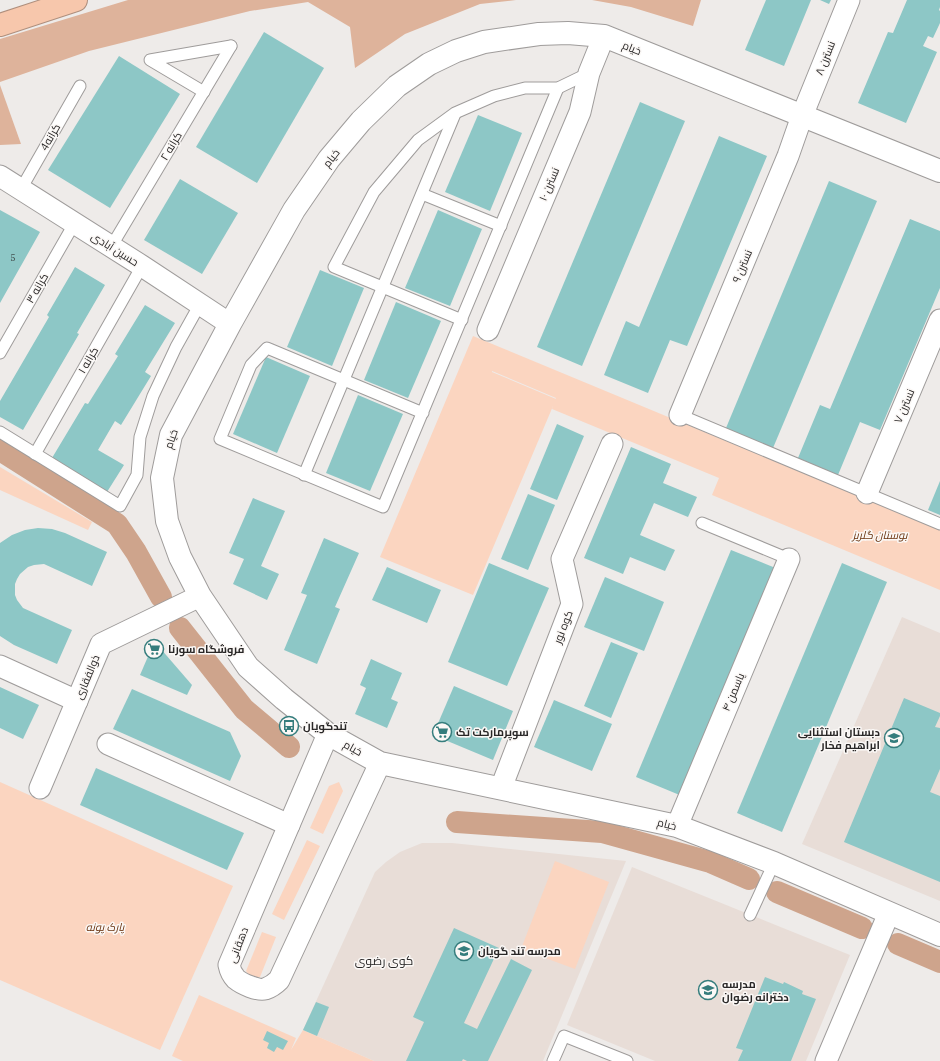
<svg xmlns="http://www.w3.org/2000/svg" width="940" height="1061" font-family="'IBM Plex Serif',Cairo,serif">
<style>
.built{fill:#e8ddd7}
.green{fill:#fbd5c0}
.forest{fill:#deb39b}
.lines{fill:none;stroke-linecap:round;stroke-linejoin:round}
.canal{stroke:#cea48c;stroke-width:22}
.building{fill:#8dc7c6}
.lane-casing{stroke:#9f9c9b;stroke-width:13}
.street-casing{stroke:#9f9c9b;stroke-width:23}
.secondary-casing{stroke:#9f9c9b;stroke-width:24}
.highway-casing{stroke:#af8f7d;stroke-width:24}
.lane{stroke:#fff;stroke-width:11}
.street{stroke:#fff;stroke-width:21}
.secondary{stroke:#fff;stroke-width:22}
.highway{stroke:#f7c7ac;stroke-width:22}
.labels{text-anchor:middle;stroke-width:3;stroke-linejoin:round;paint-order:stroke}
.number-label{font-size:9px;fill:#424f4f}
.street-label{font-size:11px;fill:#292727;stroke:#fbf8f6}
.park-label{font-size:11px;font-style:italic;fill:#6c3612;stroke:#fbf8f6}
.poi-label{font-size:11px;font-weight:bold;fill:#292727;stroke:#fbf8f6;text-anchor:start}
.neighbourhood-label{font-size:12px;fill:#292727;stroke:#fbf8f6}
</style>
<rect width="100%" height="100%" fill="#eeebe9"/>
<g class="built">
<polygon points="902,617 940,633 940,901 802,844"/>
<polygon points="422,843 452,843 626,861 543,1061 374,1061 303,1030 375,872 386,862 400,852"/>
<polygon points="632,867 850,955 806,1061 655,1061 567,1025"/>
</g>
<g class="green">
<polygon points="473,336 502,348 498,357 502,348 940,530 940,590 712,495 719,478 552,409 556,398 492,371 492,372 556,399 473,595 380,557"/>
<polygon points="0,467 92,522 88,530 0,490"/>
<polygon points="0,782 233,886 160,1050 0,980"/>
<polygon points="339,782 343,791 323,834 310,828 329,786"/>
<polygon points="307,840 320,846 284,920 272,914"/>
<polygon points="555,861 609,882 575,969 521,949"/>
<path d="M262,932L276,937L260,977C253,977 250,977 246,971Z"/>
<polygon points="199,995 296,1038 291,1050 303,1030 374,1061 183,1061 172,1056"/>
</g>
<g class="forest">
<polygon points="128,0 516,0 480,4 405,34 355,68 350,27 308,2 250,11 89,51 0,82 0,39"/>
<polygon points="592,0 701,0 693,26 631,7"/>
<polygon points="0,85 21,144 0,145"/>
</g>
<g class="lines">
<g class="canal">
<polyline points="0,450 117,524 136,552 161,597"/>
<polyline points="180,628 244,709 289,747"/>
<polyline points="457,822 602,832 710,862 749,879"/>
<polyline points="777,892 862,928"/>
<polyline points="898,944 940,962"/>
</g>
</g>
<g class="building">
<polygon points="766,0 811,0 784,66 745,50"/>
<polygon points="820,0 831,0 829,4"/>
<polygon points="907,0 940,0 940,7 939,10 940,11 940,23 933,38 928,36 923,46 937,52 906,123 858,103 888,32 893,33"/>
<polygon points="264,32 324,68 257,183 196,147"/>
<polygon points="119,56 180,94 110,208 48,170"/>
<polygon points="640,102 685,121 582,366 537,347"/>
<polygon points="478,115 522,133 490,211 445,192"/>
<polygon points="719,136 767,156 687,346 670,340 648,393 604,375 626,321 639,327"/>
<polygon points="180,179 238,213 202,274 144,240"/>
<polygon points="829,181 877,201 773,448 726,428"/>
<polygon points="0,210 40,232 0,303"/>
<polygon points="438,210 482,229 450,306 405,288"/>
<polygon points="910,219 940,231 940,288 880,430 860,422 838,475 798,458 820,405 830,409"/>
<polygon points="75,267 105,285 77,333 79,334 23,430 0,417 0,401 49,317 47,315"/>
<polygon points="320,270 364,288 332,366 287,347"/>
<polygon points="396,302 441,321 408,398 364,380"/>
<polygon points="145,305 175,323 145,372 151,376 121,425 115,421 98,450 124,465 107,492 52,458 85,403 88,404 118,356 115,354"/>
<polygon points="266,357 310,376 277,453 233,434"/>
<polygon points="358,395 403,414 370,491 326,473"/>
<polygon points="557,424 584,436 557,500 530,489"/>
<polygon points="631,447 671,464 663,483 697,497 688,517 654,503 640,535 675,550 665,571 630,557 623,574 584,558"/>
<polygon points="940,481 940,515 928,510"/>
<polygon points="528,494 555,505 528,570 501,559"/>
<polygon points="253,498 285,511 261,566 279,574 267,600 233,584 244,559 229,553"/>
<polygon points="38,528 52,529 65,533 107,552 92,586 44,564 34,565 28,567 20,574 17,579 15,584 15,595 17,600 23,608 72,630 57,664 14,645 0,636 0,543 12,535 25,530"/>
<polygon points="324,538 359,553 335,607 340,609 317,664 284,650 307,595 301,593"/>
<polygon points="731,550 778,569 682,796 636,777"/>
<polygon points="489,563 549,588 507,686 448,662"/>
<polygon points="842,563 887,582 782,832 737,813"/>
<polygon points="387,567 441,590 427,623 372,600"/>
<polygon points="605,577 664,602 644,651 584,627"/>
<polygon points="611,642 638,653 611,718 584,706"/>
<polygon points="153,645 160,648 192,685 187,695 140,675"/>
<polygon points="371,659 402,673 391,699 398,702 387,728 355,714 366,688 360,685"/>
<polygon points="454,686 513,711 493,760 433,735"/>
<polygon points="0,687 39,705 23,739 0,728"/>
<polygon points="132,689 230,732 241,756 230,781 113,729"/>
<polygon points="904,698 940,713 940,716 935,727 940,728 940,769 930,792 940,796 940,882 844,842"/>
<polygon points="554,700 612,724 592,771 534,747"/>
<polygon points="96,768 244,833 227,870 80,805"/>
<polygon points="454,928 499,948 464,1023 477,1029 511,959 532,970 488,1061 467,1061 463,1059 462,1061 406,1061 424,1022 413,1017"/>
<polygon points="765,977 783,984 784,982 803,991 802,994 816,999 791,1061 738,1061 743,1050 736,1048"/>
<polygon points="316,1002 329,1007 317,1036 303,1030"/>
<polygon points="267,1031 288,1041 283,1050 277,1047 274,1052 267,1048 269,1043 263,1040"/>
</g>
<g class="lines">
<defs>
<g id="lane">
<polyline points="204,92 150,60 231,46"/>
<polyline points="21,189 80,86"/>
<polyline points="422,194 501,226"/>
<polyline points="111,247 231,46"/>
<polyline points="462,320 334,267 374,192 418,140 455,113 494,96 525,88 558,88 589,73"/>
<polyline points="0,353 74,224"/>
<polyline points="423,413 267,348 251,365 220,439 383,507 558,88"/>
<polyline points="680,415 940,524"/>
<polyline points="0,432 120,506 137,475 140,437 153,396 176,347 200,304"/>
<polyline points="35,454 142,266"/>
<polyline points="304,475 455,114"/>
<polyline points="702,523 789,559"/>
<polyline points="750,915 774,863"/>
<polyline points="553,1061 564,1036 627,1061"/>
</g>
<g id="street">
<polyline points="0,176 142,266 230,324"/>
<polyline points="488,330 580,112 589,73 604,36"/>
<polyline points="680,415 788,156 802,116 849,0"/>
<polyline points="867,493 940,320"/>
<polyline points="0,666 77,701"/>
<path d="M328,734L229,965C230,970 232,975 236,979C242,984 258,991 265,989C271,987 275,984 279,980L380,763"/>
<polyline points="108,744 289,825"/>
<polyline points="40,788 101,644 200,596"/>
<polyline points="501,788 572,604 562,559 612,444"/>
<polyline points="677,826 789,559"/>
<polyline points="826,1061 889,913"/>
</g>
<polyline id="secondary" points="940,171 604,36 568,33 539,34 484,42 456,51 429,64 397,86 361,121 329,159 294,210 230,324 171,435 162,478 167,521 180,557 200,596 248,667 284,699 328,734 380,763 677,826 774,863 940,935"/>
<polyline id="highway" points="0,25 76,0"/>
</defs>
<use href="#lane" class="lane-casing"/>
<use href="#street" class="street-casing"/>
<use href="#secondary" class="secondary-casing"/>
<use href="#highway" class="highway-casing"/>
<use href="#lane" class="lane"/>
<use href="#street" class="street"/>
<use href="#secondary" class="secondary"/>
<use href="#highway" class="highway"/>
</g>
<defs>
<symbol id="supermarket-ring" viewBox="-11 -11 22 22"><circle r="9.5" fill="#fbf8f6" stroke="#357d7d" stroke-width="1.5"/><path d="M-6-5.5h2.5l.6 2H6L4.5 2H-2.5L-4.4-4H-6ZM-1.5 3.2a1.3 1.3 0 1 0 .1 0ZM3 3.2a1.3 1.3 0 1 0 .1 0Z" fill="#357d7d"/></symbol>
<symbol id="bus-ring" viewBox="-11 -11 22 22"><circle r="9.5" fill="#fbf8f6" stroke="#357d7d" stroke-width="1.5"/><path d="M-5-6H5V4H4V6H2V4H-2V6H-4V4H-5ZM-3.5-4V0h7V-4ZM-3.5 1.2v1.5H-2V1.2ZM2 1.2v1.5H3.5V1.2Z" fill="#357d7d"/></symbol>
<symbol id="school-ring" viewBox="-11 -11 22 22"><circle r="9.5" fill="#fbf8f6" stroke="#357d7d" stroke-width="1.5"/><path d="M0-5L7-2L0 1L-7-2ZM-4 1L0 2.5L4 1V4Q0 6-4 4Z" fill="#357d7d"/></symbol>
</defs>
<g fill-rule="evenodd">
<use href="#supermarket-ring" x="143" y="638" width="22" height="22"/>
<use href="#bus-ring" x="278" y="715" width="22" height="22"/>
<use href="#supermarket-ring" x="431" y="721" width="22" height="22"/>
<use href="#school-ring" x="883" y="727" width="22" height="22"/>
<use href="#school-ring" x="453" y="940" width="22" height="22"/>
<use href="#school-ring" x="697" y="979" width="22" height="22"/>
</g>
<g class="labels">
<g class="number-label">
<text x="13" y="261">5</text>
</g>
<g class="street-label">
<text transform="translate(632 48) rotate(22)" y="4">خیام</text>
<text transform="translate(825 58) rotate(-68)" y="4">نسترن ۸</text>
<text transform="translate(50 137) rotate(-60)" y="4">کرانه4</text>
<text transform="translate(171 146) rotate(-59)" y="4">کرانه ۲</text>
<text transform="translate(331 158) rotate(-52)" y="4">خیام</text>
<text transform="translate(549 184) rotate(-67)" y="4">نسترن ۱۰</text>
<text transform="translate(115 249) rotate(32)" y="4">حسین آبادی</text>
<text transform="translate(742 266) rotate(-67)" y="4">نسترن ۹</text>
<text transform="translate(37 288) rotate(-60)" y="4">کرانه ۳</text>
<text transform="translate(88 360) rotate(-60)" y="4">کرانه ۱</text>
<text transform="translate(904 406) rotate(-67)" y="4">نسترن ۷</text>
<text transform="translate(171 439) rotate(-71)" y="4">خیام</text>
<text transform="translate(563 627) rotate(-69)" y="4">کوه نور</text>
<text transform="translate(87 677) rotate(-67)" y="4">ذوالفقاری</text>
<text transform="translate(733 692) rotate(-67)" y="4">یاسمن ۴</text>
<text transform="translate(353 748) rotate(29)" y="4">خیام</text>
<text transform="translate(667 824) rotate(14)" y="4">خیام</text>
<text transform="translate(238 945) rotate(-69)" y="4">دهقانی</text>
</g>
<g class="park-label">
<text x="880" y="539">بوستان گلریز</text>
<text x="105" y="931">پارک پونه</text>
</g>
<g class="poi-label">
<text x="168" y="653">فروشگاه سورنا</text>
<text x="303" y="730">تندگویان</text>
<text x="456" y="736">سوپرمارکت تک</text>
<text x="880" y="736" text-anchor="end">دبستان استثنایی<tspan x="880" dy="13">ابراهیم فخار</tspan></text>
<text x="478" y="955">مدرسه تند گویان</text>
<text x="722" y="988">مدرسه<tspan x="722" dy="13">دخترانه رضوان</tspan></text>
</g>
<g class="neighbourhood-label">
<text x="384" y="965">کوی رضوی</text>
</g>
</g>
</svg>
